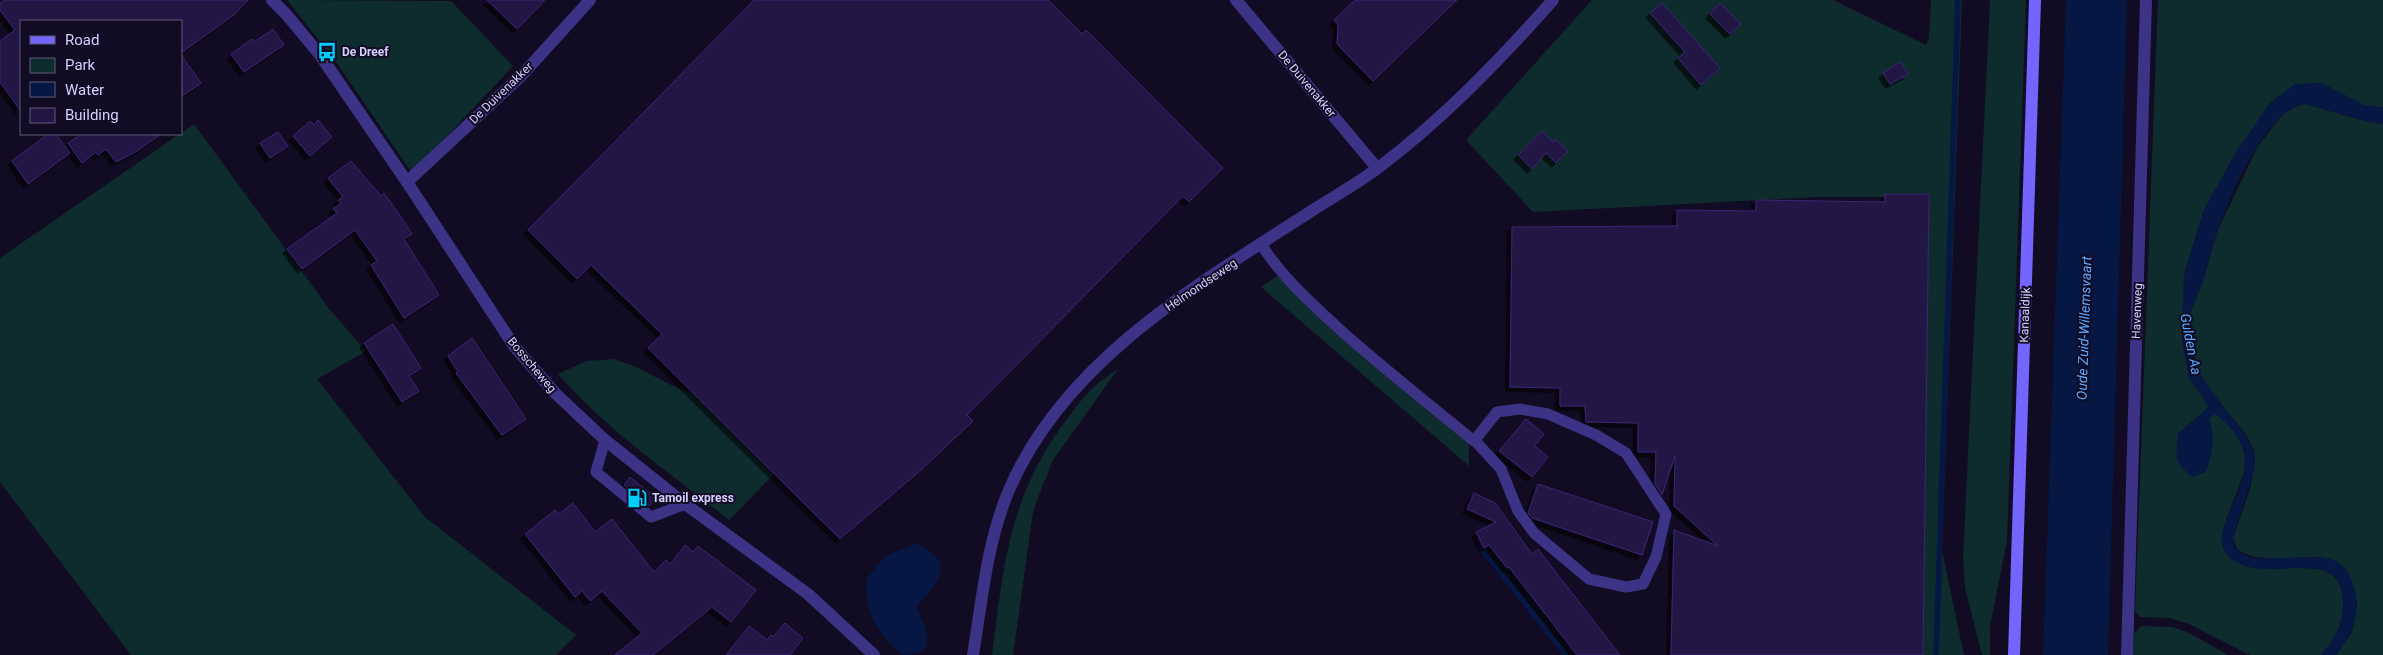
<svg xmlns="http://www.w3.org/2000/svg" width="2383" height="655" font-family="Roboto,sans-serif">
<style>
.green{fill:#0e2c2d}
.water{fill:#051742}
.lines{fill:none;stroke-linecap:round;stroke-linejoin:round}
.stream{stroke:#051742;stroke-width:5.5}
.building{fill:#231645;stroke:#3b2673;filter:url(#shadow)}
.service{stroke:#3c3386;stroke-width:11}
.minor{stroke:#3c3386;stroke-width:12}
.tertiary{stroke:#3c3386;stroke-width:12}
.secondary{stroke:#7465ff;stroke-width:12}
.labels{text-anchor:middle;stroke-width:4;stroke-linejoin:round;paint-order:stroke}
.poi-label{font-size:12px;font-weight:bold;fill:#d7ceff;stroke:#110c23;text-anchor:start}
.street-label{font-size:12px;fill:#d7ceff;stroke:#110c23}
.water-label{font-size:14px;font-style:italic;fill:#5ca8ff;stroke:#110c23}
</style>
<defs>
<filter id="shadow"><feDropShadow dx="-4.5" dy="4.5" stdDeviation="0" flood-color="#0009"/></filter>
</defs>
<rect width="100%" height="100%" fill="#110c23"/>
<g class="green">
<polygon points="287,0 451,1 513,66 412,173 334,59"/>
<polygon points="1592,0 1833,0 1926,45 1929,38 1931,0 1962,0 1942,551 1964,655 1919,655 1926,197 1817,197 1533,212 1466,140"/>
<polygon points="1990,0 2026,0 2007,540 1990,626 1990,655 1982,655 1965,588 1963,558"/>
<path d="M2158,0H2383V108L2364,105L2321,83L2238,149L2204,210L2184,275L2189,377L2209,407L2178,434L2205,472C2213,450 2215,441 2209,419L2215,413C2228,423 2245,438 2246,456C2248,485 2207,536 2229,556C2261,588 2342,541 2343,601C2344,624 2336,638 2321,655H2250L2187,623L2169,618L2140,617L2135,611Z"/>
<path d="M2306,104L2365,121L2383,124V655H2336L2352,632L2357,604L2354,587L2321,557C2295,556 2259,565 2237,549L2233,538L2250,489L2255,460L2254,450L2245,433L2207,388L2195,363L2188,319L2203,280L2217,232L2258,146L2282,115L2298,105Z"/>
<polygon points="194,124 330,310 366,351 317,379 425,517 576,635 556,655 131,655 0,482 0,258"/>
<polygon points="1280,274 1469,433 1469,466 1261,287"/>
<path d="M614,359L636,367L677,388L701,395L779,469L729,520C670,473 608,431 558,374L587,361Z"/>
<path d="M1118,369L1053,460L1042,487L1033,512L1013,655H992C1004,564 1009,495 1067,419C1083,397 1094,384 1118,369Z"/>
<polygon points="2141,626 2173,627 2191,634 2228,655 2133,655 2134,634"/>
</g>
<g class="water">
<polygon points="2066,0 2127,0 2108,655 2043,655"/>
<path d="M2321,83L2364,105L2383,108V124L2365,121L2306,104C2266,107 2229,198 2217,232C2211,247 2209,263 2204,279C2199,292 2192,305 2189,318C2187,326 2193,354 2195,362C2205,394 2256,435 2255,461C2255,480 2230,533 2234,544C2244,575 2321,543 2343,566C2351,573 2354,586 2356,597C2359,620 2350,637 2336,655H2321C2336,638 2344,624 2343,601C2342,541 2261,588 2229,557C2196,525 2290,468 2215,414L2209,419C2215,441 2213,450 2206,472L2193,477C2173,462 2176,457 2178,434L2209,407L2189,377L2182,341L2184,275L2204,210L2238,149L2270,103L2295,84Z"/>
<path d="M917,543C941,556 950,569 929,592C924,598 920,601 917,608C926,629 940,655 903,655C877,635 864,611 867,578L886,556Z"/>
</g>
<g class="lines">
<g class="stream">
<polyline points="1481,548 1566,655"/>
<polyline points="1936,655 1958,0"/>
</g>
</g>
<g class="building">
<polygon points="5,0 248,0 235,14 181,53 181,21 21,21 21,111 0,82 0,41 15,30 0,10 0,4"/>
<polygon points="487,0 545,0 517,29"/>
<polygon points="754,0 1048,0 1082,34 1086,30 1223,168 1189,202 1183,196 967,415 973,421 920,471 840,539 648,348 662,334 591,265 577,279 528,230"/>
<polygon points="1355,0 1457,0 1373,81 1337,44 1338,25 1334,20"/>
<polygon points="1662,3 1720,68 1701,85 1678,58 1685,52 1650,13"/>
<polygon points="1720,3 1741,24 1730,34 1710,14"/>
<polygon points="273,29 284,45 244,72 231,54 252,39 254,42"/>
<polygon points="181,55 201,83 181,97"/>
<polygon points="1900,62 1908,74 1890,84 1883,73"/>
<polygon points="318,120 332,137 310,156 293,136 310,121 314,125"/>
<polygon points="1542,131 1553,142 1555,139 1568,151 1556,163 1546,153 1532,169 1518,155"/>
<polygon points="278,132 288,146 270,158 260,143"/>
<polygon points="48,134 56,134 70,153 28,184 12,161"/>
<polygon points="82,134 161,134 137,151 116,162 106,149 98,155 96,152 82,163 68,143"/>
<polygon points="351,161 381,196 384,193 399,214 412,234 404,239 439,295 404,318 371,265 377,261 355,230 302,269 287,249 337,213 333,209 341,203 338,200 343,197 328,178"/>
<polygon points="1885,194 1929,194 1923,655 1671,655 1674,530 1718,546 1674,506 1675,456 1662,495 1655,484 1656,452 1638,452 1638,423 1586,422 1585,406 1560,406 1560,388 1510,387 1512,227 1677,226 1677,210 1756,211 1756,200 1885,202"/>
<polygon points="393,324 421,368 409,376 419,391 402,402 364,343"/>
<polygon points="472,338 526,419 502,435 456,373 458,372 448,356"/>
<polygon points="1526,419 1544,434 1535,446 1548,457 1532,477 1499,451"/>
<polygon points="630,477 656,498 649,506 624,485"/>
<polygon points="1538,484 1653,522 1642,555 1532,518 1528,513"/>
<polygon points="1474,493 1495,503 1532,554 1538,549 1620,655 1577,655 1509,567 1507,568 1489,545 1484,548 1476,532 1496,522 1467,509"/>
<polygon points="573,503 595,532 612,519 654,572 666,560 670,564 685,545 693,552 698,546 756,590 731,622 712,607 653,655 615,655 642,633 602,591 590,601 582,591 575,597 525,534 555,510 559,514"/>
<polygon points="785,623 803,638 790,655 726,655 749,626 767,640 771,635 773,637"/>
</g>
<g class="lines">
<g class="service">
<path d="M1261,244C1281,276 1308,300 1336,326C1380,366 1428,403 1474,441L1477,443L1501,469L1518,511L1534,533L1589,579L1626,587L1643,584L1656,557L1666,514L1626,453L1596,435L1548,414L1520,409L1497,412L1474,441"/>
<polyline points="605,440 596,472 651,517 685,504"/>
</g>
<g class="minor">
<polyline points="272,0 286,14 320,55 407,182 514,346 555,393 605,440 685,504 808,594 874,655"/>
<polyline points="1236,0 1377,168"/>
<polyline points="407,182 522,75 590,0"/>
<polyline points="2127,655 2146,0"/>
</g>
<path class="tertiary" d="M973,655C982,600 987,542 1009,490C1065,359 1199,284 1313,210C1335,196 1358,183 1378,168C1443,119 1499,61 1553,0"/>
<polyline class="secondary" points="2014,655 2035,0"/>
</g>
<defs>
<symbol id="bus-bare" viewBox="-9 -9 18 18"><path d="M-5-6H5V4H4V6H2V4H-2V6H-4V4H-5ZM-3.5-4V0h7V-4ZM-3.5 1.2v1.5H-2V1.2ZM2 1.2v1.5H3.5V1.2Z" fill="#00cef9" stroke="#110c23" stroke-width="2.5" paint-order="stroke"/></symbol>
<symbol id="fuel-bare" viewBox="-9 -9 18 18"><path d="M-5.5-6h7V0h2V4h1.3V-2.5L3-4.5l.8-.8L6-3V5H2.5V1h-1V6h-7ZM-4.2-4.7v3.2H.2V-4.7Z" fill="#00cef9" stroke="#110c23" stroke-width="2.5" paint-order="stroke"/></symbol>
</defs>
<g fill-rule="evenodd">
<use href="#bus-bare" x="313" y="38" width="28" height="28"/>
<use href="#fuel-bare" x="623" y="484" width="28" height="28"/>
</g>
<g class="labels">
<g class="poi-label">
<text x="342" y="56">De Dreef</text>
<text x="652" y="502">Tamoil express</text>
</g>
<g class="street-label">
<text transform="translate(1307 84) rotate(50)" y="4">De Duivenakker</text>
<text transform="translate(501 93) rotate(-44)" y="4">De Duivenakker</text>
<text transform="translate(1201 285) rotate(-34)" y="4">Helmondseweg</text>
<text transform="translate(2137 311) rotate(-88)" y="4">Havenweg</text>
<text transform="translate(2025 315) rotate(-88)" y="4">Kanaaldijk</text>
<text transform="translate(532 365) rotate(50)" y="4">Bosscheweg</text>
</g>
<g class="water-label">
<text transform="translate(2084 328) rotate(-88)" y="5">Oude Zuid-Willemsvaart</text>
<text transform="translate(2191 344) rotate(79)" y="5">Gulden Aa</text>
</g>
</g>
<rect x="20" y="20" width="162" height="115" fill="#110c23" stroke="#605a7b"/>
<rect x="30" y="36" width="25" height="8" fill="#7465ff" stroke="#605a7b"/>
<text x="65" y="45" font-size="15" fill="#d7ceff">Road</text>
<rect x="30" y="58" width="25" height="15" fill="#0e2c2d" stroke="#605a7b"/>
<text x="65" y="70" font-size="15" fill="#d7ceff">Park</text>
<rect x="30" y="82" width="25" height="15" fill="#051742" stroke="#605a7b"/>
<text x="65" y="95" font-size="15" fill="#d7ceff">Water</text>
<rect x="30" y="108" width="25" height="15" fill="#231645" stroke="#605a7b"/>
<text x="65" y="120" font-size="15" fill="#d7ceff">Building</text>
</svg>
